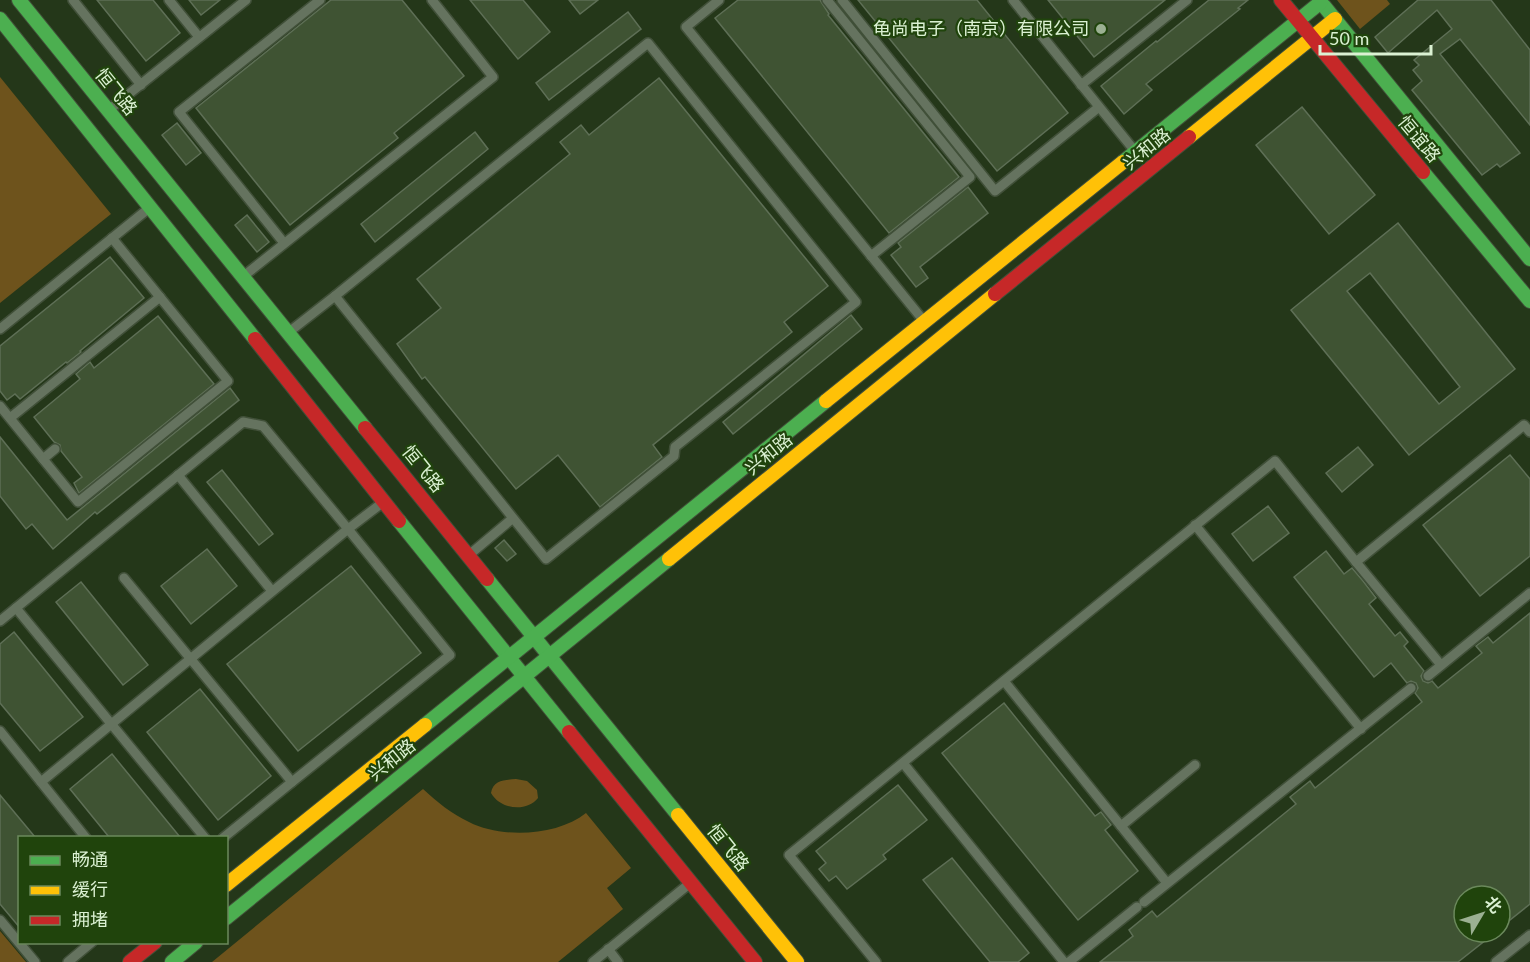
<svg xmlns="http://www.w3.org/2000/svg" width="1530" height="962" font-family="Lato,'Noto Sans SC',sans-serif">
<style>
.green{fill:#6e531c}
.building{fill:#3f5333;stroke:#5e6f56;stroke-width:1.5;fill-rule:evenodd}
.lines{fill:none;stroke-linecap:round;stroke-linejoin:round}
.lane-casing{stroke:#415039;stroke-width:12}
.fast-casing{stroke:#415039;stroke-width:16}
.slow-casing{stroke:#415039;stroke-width:16}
.jam-casing{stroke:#415039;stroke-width:16}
.lane{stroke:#65735f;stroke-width:9}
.fast{stroke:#4caf50;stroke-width:14}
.slow{stroke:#ffc107;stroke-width:14}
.jam{stroke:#c62828;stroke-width:14}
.poi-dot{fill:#9bb092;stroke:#20440c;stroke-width:2}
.labels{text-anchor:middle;stroke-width:4.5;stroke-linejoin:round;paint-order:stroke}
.poi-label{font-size:18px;fill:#dbf1d3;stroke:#20440c;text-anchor:end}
.street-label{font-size:18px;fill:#dbf1d3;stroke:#20440c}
</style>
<rect width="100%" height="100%" fill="#243719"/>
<g class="green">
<polygon points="1337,0 1387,0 1390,4 1360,29"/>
<polygon points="0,77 111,214 0,303"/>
<path d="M516,779L527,781L537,790L538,798C526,813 500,809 491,793C493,780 505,780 516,779Z"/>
<path d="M423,789C437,802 452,814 469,822C502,839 557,836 586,813L631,868L607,888L623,909L558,962H212Z"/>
<polygon points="0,931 26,962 0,962"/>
</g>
<g class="building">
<polygon points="97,0 153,0 180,33 146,61"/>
<polygon points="189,0 220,0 201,15"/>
<polygon points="331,0 402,0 464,76 394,133 398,138 290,225 196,108"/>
<polygon points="470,0 523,0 550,32 518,59"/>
<polygon points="569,0 598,0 580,14"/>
<polygon points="738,0 820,0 829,14 828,15 959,177 889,233 715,18"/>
<polygon points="858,0 977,0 1068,113 997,171"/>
<polygon points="1048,0 1165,0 1094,57"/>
<polygon points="1209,0 1248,0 1238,8 1240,9 1146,84 1152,90 1124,114 1101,86 1156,41 1157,42"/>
<polygon points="1418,0 1491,0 1530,50 1530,125 1460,39 1440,54 1520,153 1500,167 1497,164 1482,175 1412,90 1422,81 1413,70 1419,65 1414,60 1452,29 1437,10 1388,53 1375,37"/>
<polygon points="628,12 641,29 549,100 536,83"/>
<polygon points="659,78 828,286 784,322 792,332 653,445 662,457 600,507 558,455 516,489 425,377 422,379 397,344 441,308 417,279 570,154 560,142 581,125 589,135"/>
<polygon points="1302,107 1375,195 1329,234 1256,145"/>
<polygon points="177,123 201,153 186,165 162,135"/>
<polygon points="475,132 488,149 375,242 361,224"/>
<polygon points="968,187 988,213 920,267 928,278 916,287 891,255 901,247 898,243"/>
<polygon points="247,215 269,242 257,252 235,225"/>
<path d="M1398,223L1515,369L1409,455L1291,310ZM1370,273L1460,387L1439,404L1347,291Z"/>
<polygon points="110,257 144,298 80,351 81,352 67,363 66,362 20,399 15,394 7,400 0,391 0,346"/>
<polygon points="851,315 862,329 733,434 723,422"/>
<polygon points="158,316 214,384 79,493 74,483 82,477 61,451 60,445 54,442 34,417 80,379 76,374 90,362 94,368"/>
<polygon points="230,388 239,400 97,514 95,512 53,549 32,524 26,529 0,496 0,437 67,520"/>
<polygon points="1358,447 1373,465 1342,492 1326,473"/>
<polygon points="1510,455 1530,479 1530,556 1480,596 1423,525"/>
<polygon points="222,470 273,534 259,545 207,482"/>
<polygon points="1268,506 1289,533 1253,561 1232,534"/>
<polygon points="504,540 516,554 507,561 495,548"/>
<polygon points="207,549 237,586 191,624 161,586"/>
<polygon points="1326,551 1344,574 1352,568 1363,581 1376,598 1369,604 1395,636 1400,632 1408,642 1404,646 1424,671 1421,676 1423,681 1428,683 1432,681 1438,688 1482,653 1476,646 1488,637 1493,643 1530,613 1530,904 1500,928 1500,896 1464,896 1464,932 1496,932 1458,962 1100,962 1133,936 1129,930 1152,911 1157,917 1296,804 1290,797 1310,781 1315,788 1422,702 1415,693 1418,688 1416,683 1411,681 1407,683 1391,663 1374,677 1294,577"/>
<polygon points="351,566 421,653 298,751 227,664"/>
<polygon points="81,582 148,665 123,685 56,602"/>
<polygon points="14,632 83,717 40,751 0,703 0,644"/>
<polygon points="200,689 271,776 218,820 147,732"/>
<polygon points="1004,703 1095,816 1101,812 1111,825 1105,830 1138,871 1078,920 942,753"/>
<polygon points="112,754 180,837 109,837 70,789"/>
<polygon points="898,785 927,820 883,855 886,859 847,889 836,876 829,881 819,869 826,863 816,851"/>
<polygon points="0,795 35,837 20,837 20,928 0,904"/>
<polygon points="952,858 1029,953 1018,962 990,962 923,880"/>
</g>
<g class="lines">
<defs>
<g id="lane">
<polyline points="73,0 141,85"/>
<polyline points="169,0 199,37"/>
<polyline points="719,0 686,27 923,320"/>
<polyline points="827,0 970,177 871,256"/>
<polyline points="842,0 995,191 1099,107"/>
<polyline points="1013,0 1134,150"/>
<polyline points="1081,85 1187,0"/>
<polyline points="110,109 246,0"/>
<polyline points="284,243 179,112 320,0"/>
<polyline points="245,275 493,77 432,0"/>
<polyline points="0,329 148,209"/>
<polyline points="289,332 335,296"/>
<polyline points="0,406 43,459 55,449"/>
<polyline points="10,418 160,297"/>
<polyline points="43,459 78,502 228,381 112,238"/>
<polyline points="178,475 272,591"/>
<polyline points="1195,525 1361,729"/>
<polyline points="469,555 513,518 546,559 674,456 675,447 856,302 648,43 335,296 513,518"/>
<polyline points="1356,562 1441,665"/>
<polyline points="124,578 292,782 223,838"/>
<polyline points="16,608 205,838"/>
<polyline points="0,621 243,422 263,426 348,529 382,503"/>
<polyline points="1428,676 1530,593"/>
<polyline points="1004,681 1167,883"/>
<polyline points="0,731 86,838"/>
<polyline points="903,763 1064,962"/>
<polyline points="41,782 348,529 450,655 292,782"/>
<polyline points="1121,826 1195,765"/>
<polyline points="1144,902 1411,688"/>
<polyline points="0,920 35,962"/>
<polyline points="608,949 618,962"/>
<polyline points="68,962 92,942"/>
<polyline points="593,962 689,884"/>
<polyline points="876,962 789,855 1275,461 1356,562 1524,425 1530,432"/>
<polyline points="1069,962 1137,907"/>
<polyline points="1496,962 1530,935"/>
</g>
<g id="fast">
<polyline points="19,0 365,428"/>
<polyline points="1324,6 1530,259"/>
<polyline points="0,19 255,339"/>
<polyline points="1123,162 1321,2"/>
<polyline points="1423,172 1530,301"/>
<polyline points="399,521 569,732"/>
<polyline points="487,579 678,815"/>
<polyline points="425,725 826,401"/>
<polyline points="226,918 669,559"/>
<polyline points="172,962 196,942"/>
</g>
<g id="slow">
<polyline points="1189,137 1335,19"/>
<polyline points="826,401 1123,162"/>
<polyline points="669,559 995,294"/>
<polyline points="678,815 797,962"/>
<polyline points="226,885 425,725"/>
</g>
<g id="jam">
<polyline points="1281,0 1423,172"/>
<polyline points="995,294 1189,137"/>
<polyline points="255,339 399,521"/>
<polyline points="365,428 487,579"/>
<polyline points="569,732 755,962"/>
<polyline points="130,962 155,942"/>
</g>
</defs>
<use href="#lane" class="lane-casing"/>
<use href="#fast" class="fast-casing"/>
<use href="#slow" class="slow-casing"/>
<use href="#jam" class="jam-casing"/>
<use href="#lane" class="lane"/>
<use href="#fast" class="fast"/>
<use href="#slow" class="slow"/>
<use href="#jam" class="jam"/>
</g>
<circle class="poi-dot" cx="1101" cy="29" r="6"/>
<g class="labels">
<g class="poi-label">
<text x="1089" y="35">龟尚电子（南京）有限公司</text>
</g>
<g class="street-label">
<text transform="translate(116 92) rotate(51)" y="6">恒飞路</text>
<text transform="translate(1419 139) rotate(50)" y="6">恒谊路</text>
<text transform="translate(1147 149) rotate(-39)" y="6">兴和路</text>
<text transform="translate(769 454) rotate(-39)" y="6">兴和路</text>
<text transform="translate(423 469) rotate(51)" y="6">恒飞路</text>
<text transform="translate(392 760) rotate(-39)" y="6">兴和路</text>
<text transform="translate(728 848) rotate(51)" y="6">恒飞路</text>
</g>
</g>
<rect x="18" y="836" width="210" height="108" fill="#20440c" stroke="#6b895c" stroke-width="1.5"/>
<rect x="30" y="856" width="30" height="9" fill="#4caf50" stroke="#6b895c" stroke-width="1.5"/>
<text x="72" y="866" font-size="18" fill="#dbf1d3">畅通</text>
<rect x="30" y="886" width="30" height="9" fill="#ffc107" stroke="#6b895c" stroke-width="1.5"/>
<text x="72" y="896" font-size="18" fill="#dbf1d3">缓行</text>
<rect x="30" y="916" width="30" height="9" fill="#c62828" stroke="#6b895c" stroke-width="1.5"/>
<text x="72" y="926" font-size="18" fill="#dbf1d3">拥堵</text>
<g transform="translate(1482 914) rotate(51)"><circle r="28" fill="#20440c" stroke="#6b895c" stroke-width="1.5"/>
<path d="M0-4.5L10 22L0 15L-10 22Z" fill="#9bb092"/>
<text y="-9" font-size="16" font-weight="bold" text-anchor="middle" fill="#dbf1d3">北</text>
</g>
<path d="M1320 45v9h111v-9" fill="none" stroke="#dbf1d3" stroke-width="3"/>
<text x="1329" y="45" font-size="18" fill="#dbf1d3" stroke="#20440c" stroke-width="4.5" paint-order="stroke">50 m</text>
</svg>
